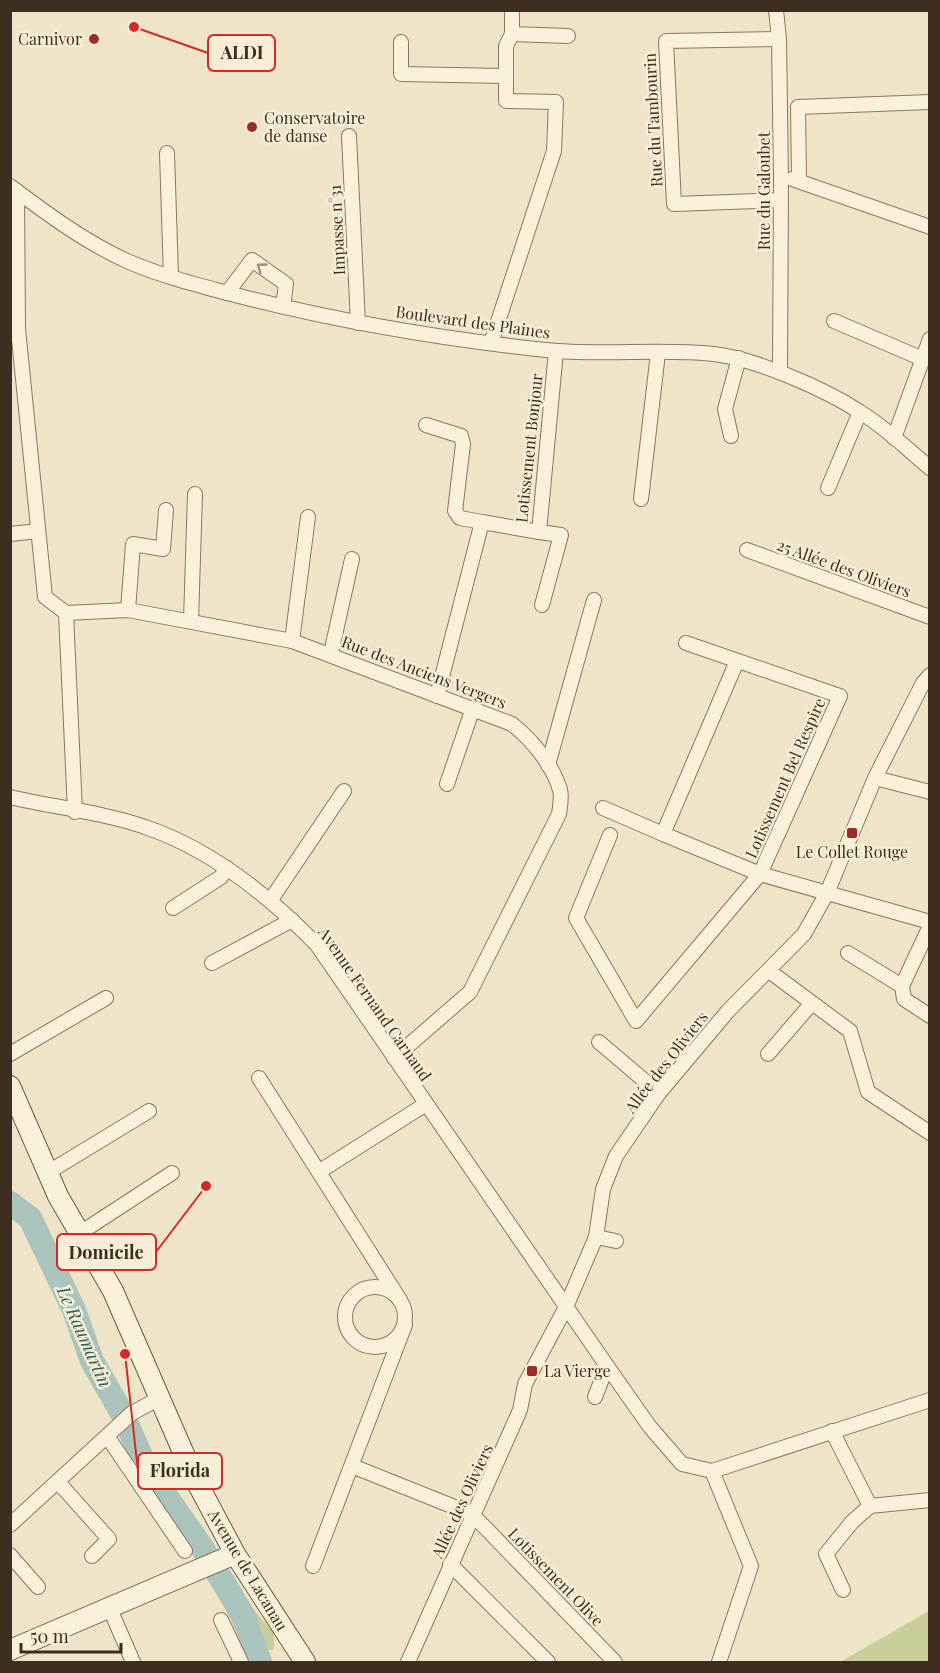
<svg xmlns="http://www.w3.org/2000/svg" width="940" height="1673" font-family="'Playfair Display',serif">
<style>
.green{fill:#c9cf9b}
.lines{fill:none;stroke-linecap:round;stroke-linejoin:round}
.river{stroke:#a9c4bc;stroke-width:24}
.street-casing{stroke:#8d765c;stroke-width:16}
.secondary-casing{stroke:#6f573f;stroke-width:22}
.street{stroke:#faf1dc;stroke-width:14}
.secondary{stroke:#faf1dc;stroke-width:20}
.oneway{stroke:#9c907e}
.poi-dot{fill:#9e2a2b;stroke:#f7eed8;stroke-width:2}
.labels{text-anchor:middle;stroke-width:5;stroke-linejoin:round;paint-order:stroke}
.poi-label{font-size:16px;fill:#3d2e20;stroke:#f7eed8;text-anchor:start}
.street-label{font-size:16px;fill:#3d2e20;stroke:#f7eed8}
.water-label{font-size:18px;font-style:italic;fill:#2f5d5a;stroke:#f7eed8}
.leader{fill:none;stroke:#d62828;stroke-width:2}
.callout-dot{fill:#d62828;stroke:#f7eed8;stroke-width:2}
.callout{fill:#f7eed8;stroke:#d62828;stroke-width:2}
.callout-label{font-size:18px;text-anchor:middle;font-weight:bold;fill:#3d2e20}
</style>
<rect width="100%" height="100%" fill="#f0e4c8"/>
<g class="green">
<polygon points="232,1584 274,1633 274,1650 257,1651 260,1662 251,1662 217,1592"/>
<polygon points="929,1611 929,1662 840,1662"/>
</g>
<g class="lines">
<polyline class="river" points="10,1203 30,1218 74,1310 92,1361 123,1415 146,1467 203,1549 243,1615 260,1662"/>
<defs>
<g id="street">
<polyline points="776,10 779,39 781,179 780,372"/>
<polyline points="512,34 568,36"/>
<polyline points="779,39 666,41 674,204 781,200"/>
<polyline points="401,42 401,74 505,76"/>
<polyline points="349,136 358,323"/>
<polyline points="167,153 171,277"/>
<polyline points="792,179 930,227"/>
<polyline points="799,180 798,107 930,102"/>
<path d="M10,186C46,213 85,242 127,261C161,276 198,285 235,295C336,321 442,339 546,350C602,356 659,348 714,354C756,359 825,389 860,412C885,427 907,449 930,468"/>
<polyline points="17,191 18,329 45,597 66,613 75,812"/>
<polyline points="227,293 252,260 286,284 283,306"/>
<polyline points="834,321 923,359"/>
<polyline points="491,343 554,151 556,102 506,101 506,46 512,34 512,10"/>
<polyline points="426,425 461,436 463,444 455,511 460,518 482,522"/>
<polyline points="731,436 725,409 739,358"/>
<polyline points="894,438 930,339"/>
<polyline points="828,488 860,412"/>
<polyline points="641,499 658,353"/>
<polyline points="539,532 561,535 542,605"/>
<polyline points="10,534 38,531"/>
<polyline points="747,550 930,617"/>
<polyline points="128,610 133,544 163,549 166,510"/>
<path d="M66,613L128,610L292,641L512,724C532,740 553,765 560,790C562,797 560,807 559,814L470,992L394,1058"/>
<polyline points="191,621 195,494"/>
<polyline points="292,641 308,517"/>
<polyline points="331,653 352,559"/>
<polyline points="737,661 663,834 760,874 930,922"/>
<polyline points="437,696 482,522 539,532 556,351"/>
<polyline points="548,765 594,600"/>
<polyline points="875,778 930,792"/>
<polyline points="447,784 473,708"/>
<path d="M10,797C52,807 106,813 145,827C211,849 268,895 317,945L607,1366L650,1427L682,1464L712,1471L930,1400"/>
<polyline points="603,808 663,834"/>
<polyline points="610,835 576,918 636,1021 760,874 840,696 686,643"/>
<polyline points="270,901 344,791"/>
<polyline points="173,908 221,877 227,868"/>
<polyline points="930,926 902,986 904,999 930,1016"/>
<polyline points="848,953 902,986"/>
<polyline points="212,963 292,920"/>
<polyline points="769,971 850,1031 868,1092 930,1133"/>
<polyline points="599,1042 659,1093"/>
<polyline points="10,1054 106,998"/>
<polyline points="768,1054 812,1003"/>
<polyline points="259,1078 400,1300"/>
<polyline points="320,1171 426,1104"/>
<polyline points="47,1173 149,1111"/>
<polyline points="80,1233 172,1173"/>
<polyline points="596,1237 616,1241"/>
<circle cx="375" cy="1317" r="30"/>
<polyline points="595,1397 607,1366"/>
<polyline points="832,1431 870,1506 930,1500"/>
<polyline points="107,1436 185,1551"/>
<polyline points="352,1466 472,1514 615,1662"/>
<polyline points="712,1471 751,1566 719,1662"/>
<polyline points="58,1482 109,1539 92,1556"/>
<polyline points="10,1525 132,1413 160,1398"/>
<polyline points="10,1555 38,1587"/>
<polyline points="450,1564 548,1662"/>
<polyline points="313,1566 405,1325"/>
<polyline points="843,1590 826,1554 852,1522 870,1506"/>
<polyline points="110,1609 133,1662"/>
<polyline points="221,1620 241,1662"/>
<polyline points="408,1662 520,1410 525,1384 566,1307 596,1237 603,1189 616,1156 659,1093 728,1011 804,934 827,893 875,778 923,683 930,675"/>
</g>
<g id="secondary">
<polyline points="10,1086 58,1196 113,1291 194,1477 235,1554 305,1662"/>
<polyline points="10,1650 235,1554"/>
</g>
</defs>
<use href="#street" class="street-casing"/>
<use href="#secondary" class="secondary-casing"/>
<use href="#street" class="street"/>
<use href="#secondary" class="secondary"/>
</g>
<defs><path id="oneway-chevron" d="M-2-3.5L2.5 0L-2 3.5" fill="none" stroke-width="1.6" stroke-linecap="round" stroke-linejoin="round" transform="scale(1.5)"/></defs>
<use class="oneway" href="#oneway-chevron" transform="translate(261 267) rotate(-144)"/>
<g class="poi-dot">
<circle cx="94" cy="39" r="6"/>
<circle cx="252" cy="127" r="6"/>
<rect x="846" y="827" width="12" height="12" rx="3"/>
<rect x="526" y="1365" width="12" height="12" rx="3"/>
</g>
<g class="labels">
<g class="poi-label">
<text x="82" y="45" text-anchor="end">Carnivor</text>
<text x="264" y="124">Conservatoire<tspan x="264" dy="18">de danse</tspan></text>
<text x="852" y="858" text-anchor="middle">Le Collet Rouge</text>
<text x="544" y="1377">La Vierge</text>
</g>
<g class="street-label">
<text transform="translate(653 120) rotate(-93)" y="6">Rue du Tambourin</text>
<text transform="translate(764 191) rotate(-90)" y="6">Rue du Galoubet</text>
<text transform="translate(337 230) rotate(-93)" y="6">Impasse n°31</text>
<text transform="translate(473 322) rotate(8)" y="6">Boulevard des Plaines</text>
<text transform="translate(529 448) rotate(-84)" y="6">Lotissement Bonjour</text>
<text transform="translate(844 568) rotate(20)" y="6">25 Allée des Oliviers</text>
<text transform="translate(424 672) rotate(21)" y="6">Rue des Anciens Vergers</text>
<text transform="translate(785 778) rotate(-66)" y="6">Lotissement Bel Respire</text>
<text transform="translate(375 1004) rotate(55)" y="6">Avenue Fernand Carnaud</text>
<text transform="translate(666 1062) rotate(-52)" y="6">Allée des Oliviers</text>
<text transform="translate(462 1501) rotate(-65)" y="6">Allée des Oliviers</text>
<text transform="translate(248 1570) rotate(59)" y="6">Avenue de Lacanau</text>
<text transform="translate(556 1577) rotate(46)" y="6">Lotissement Olive</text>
</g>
<g class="water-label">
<text transform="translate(84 1337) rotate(66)" y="6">Le Raumartin</text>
</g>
</g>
<path class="leader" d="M134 27L208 53M206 1186L156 1252M125 1354L138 1471"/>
<g class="callout-dot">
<circle cx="134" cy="27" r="6"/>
<circle cx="206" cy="1186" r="6"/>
<circle cx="125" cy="1354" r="6"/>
</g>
<g class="callout">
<rect x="208" y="35" width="67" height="36" rx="6"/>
<rect x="57" y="1234" width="99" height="36" rx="6"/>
<rect x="138" y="1453" width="84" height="36" rx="6"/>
</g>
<g class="callout-label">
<text x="242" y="59">ALDI</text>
<text x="106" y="1259">Domicile</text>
<text x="180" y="1477">Florida</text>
</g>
<rect width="940" height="1673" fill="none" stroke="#3d2e20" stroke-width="24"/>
<path d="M21 1643v9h100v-9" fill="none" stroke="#3d2e20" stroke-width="3"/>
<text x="30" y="1643" font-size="18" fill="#3d2e20" stroke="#f7eed8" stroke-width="4.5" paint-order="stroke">50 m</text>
</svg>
